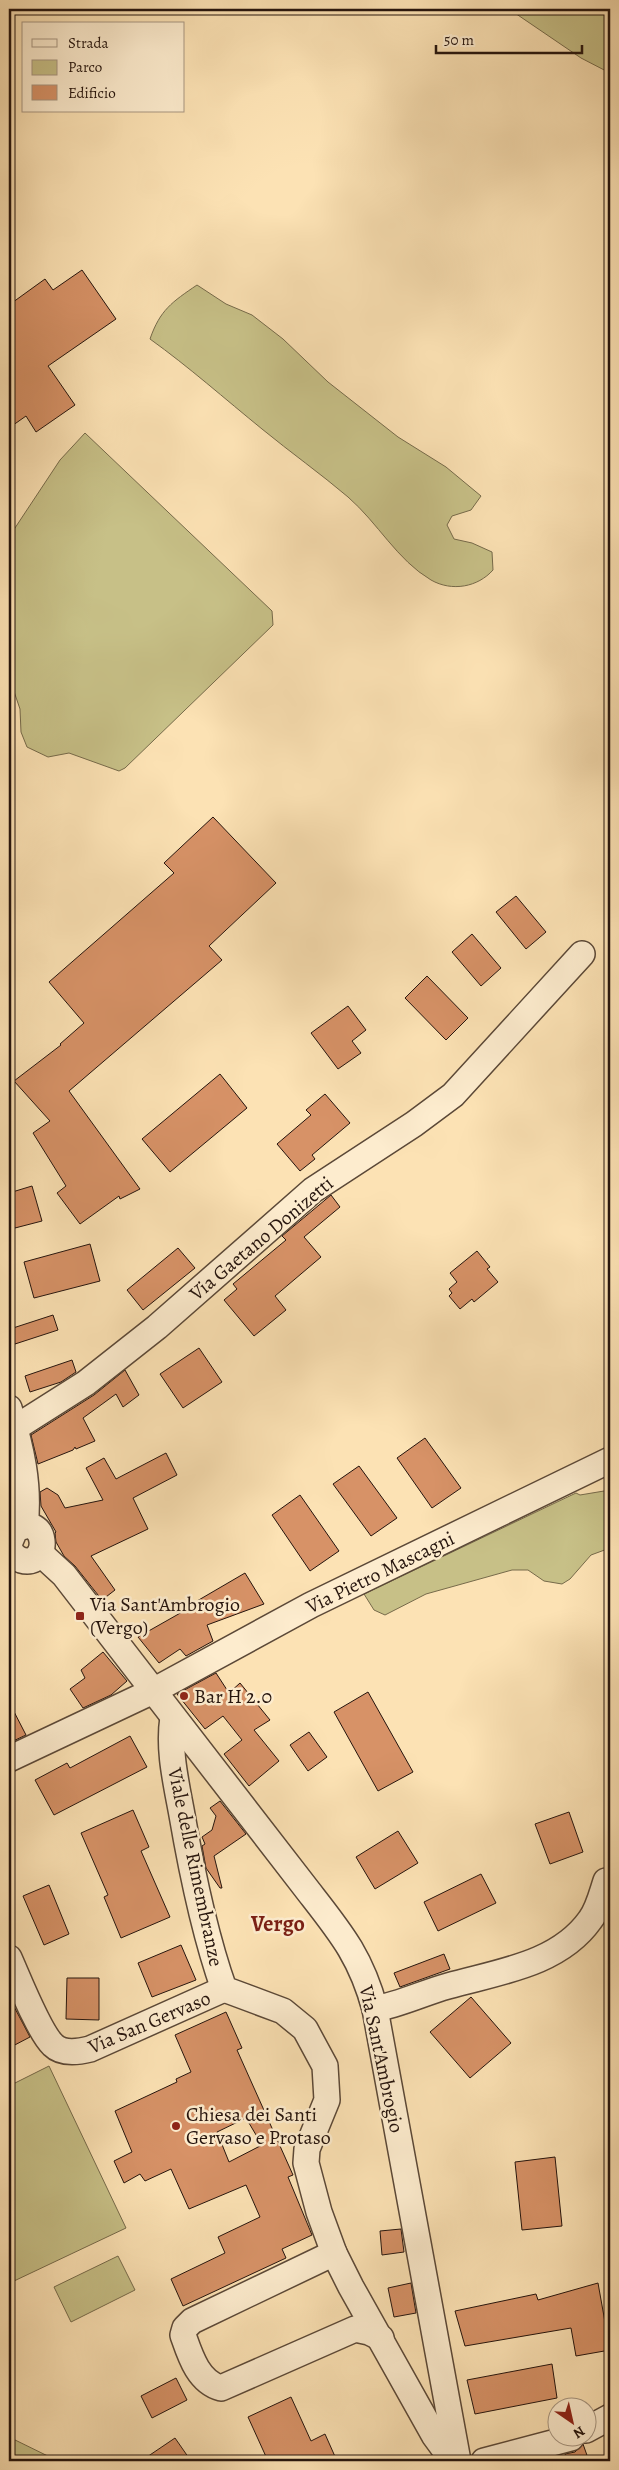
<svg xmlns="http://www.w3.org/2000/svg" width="619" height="2470" font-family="Alegreya,serif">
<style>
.green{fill:#c7c087;stroke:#766a4a}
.building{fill:#d79267;stroke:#25140d;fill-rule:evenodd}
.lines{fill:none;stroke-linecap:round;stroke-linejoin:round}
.minor-casing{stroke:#5b4837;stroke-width:28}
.minor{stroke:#fdecce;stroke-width:25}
.poi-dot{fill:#8f2418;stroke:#fdecce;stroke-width:2}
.labels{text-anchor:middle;stroke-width:5;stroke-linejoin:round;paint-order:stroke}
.street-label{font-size:20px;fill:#25140d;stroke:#fdecce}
.poi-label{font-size:20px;fill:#25140d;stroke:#fdecce;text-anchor:start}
.quarter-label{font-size:22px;font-weight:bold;fill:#7a1f14;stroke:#fdecce}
</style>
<rect width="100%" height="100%" fill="#fce2b4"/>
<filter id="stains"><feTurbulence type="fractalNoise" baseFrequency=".004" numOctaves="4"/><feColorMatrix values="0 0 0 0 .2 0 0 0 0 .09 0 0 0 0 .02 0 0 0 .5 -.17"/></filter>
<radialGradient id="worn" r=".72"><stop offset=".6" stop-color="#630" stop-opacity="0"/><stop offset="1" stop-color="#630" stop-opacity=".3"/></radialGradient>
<g class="green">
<polygon points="509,9 610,9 610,73 581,58"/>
<path d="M197,285L226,304L252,315L283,339L328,382L398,437L446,467L481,496L471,510L452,516L447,525L454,539L472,543L492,552L493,570C478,587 452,592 431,580C397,560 378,523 348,497C321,474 290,452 262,429C225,399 189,367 150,339C160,310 172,302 197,285Z"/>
<polygon points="85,433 272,611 273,625 125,768 119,771 69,753 48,757 27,747 21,732 20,709 9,677 9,537 60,460"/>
<polygon points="610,1490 610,1548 591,1555 570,1579 562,1584 544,1581 528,1570 512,1570 426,1594 385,1615 374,1610 364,1594 576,1493 580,1495"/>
<polygon points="49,2066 126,2228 14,2281 9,2269 9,2086"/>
<polygon points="118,2256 135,2290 71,2322 54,2287"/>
<polygon points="9,2437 58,2461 9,2461"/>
</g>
<g class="building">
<polygon points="82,270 116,319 48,366 75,405 36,432 26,416 9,428 9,305 45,279 53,290"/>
<polygon points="213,817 276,883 209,946 222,960 69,1091 140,1189 120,1199 119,1196 80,1224 57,1193 66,1186 33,1133 50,1121 14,1081 61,1045 60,1044 84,1023 49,982 174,873 164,863"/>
<polygon points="516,896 546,932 526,949 496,912"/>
<polygon points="472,934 501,968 481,986 452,952"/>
<polygon points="427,976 468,1018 446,1040 405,998"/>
<polygon points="348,1006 366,1030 352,1041 361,1053 338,1069 311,1033"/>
<polygon points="220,1074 247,1108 170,1172 142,1139"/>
<polygon points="325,1094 350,1123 312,1155 315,1159 300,1171 277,1144 311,1115 306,1110"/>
<polygon points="32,1186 42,1221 15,1228 9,1208 9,1193"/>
<polygon points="331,1195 340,1207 304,1237 321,1257 275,1296 286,1310 254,1336 224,1300 237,1289 233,1284 286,1240 282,1236"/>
<polygon points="90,1244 100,1281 34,1298 24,1262"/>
<polygon points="178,1248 195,1268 143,1310 127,1290"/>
<polygon points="477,1251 490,1267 487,1269 498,1282 474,1302 472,1299 460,1309 449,1296 452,1293 449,1289 457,1282 450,1273"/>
<polygon points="53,1315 58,1330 15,1344 10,1329"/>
<polygon points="199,1348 222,1382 183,1408 160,1374"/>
<polygon points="72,1360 76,1372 61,1382 30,1392 25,1376"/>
<polygon points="125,1370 139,1395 123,1407 116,1394 83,1418 95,1441 76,1449 75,1447 73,1450 38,1464 31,1435 94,1395"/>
<polygon points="425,1438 461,1488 432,1508 397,1458"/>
<polygon points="166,1453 177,1475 133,1498 148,1529 91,1556 115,1590 102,1600 75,1566 64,1556 56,1542 55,1533 56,1532 41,1506 40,1492 47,1488 58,1495 65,1508 103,1500 86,1468 104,1458 116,1479"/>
<polygon points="359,1466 397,1518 371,1536 333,1484"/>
<polygon points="300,1495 339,1551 310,1571 272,1515"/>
<polygon points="245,1573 264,1604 207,1625 213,1641 186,1656 180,1649 159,1663 138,1637 198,1603 197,1601"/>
<polygon points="103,1652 127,1681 111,1695 83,1708 70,1689 85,1678 81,1670"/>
<polygon points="216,1673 229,1693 240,1683 270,1720 254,1730 279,1761 249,1786 224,1754 242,1740 223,1716 205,1729 177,1694"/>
<polygon points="368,1692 413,1772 378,1791 334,1712"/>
<polygon points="9,1702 26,1735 9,1743"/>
<polygon points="309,1732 327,1757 308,1771 290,1745"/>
<polygon points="130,1736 147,1767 54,1815 35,1780 67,1763 70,1768"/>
<polygon points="220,1801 246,1834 214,1856 222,1888 220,1888 206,1868 202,1846 205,1844 202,1837 212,1830 216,1816 210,1808"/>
<polygon points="133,1810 149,1847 141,1851 170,1917 121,1938 104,1897 108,1895 81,1833"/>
<polygon points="569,1812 583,1852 550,1864 535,1824"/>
<polygon points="398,1831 418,1863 375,1889 356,1857"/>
<polygon points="481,1874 496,1903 438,1931 424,1902"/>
<polygon points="49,1885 69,1934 44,1945 23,1896"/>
<polygon points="181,1945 196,1980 152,1997 138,1963"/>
<polygon points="444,1954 450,1969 400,1987 394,1973"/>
<polygon points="67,1978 99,1978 99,2020 66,2019"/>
<polygon points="9,1997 30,2037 9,2048"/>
<polygon points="471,1997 511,2043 470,2078 430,2032"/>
<path d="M226,2012L242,2048L237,2050L293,2175L288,2177L312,2235L282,2249L286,2258L183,2306L171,2279L225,2253L218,2237L260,2217L246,2185L189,2209L171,2169L145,2181L140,2174L124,2183L114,2161L132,2152L115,2111L177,2082L176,2079L191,2072L175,2035ZM246,2118L262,2145L229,2162L217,2132Z"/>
<polygon points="555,2157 562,2226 522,2230 515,2162"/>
<polygon points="401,2229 404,2252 382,2255 380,2231"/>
<polygon points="411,2283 416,2313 394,2317 388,2288"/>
<polygon points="598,2283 610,2350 576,2356 571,2328 465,2346 455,2311 536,2294 538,2300"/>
<polygon points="552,2364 557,2398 475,2414 467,2380"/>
<polygon points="176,2378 187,2400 152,2418 141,2396"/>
<polygon points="291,2397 311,2441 325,2434 337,2461 268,2461 248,2417"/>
<polygon points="175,2438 191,2461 141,2461"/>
<polygon points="583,2444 589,2461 567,2461 565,2454 575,2452"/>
</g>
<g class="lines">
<defs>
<g id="minor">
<path d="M9,1408C21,1447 30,1485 25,1526"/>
<polyline points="15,1428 86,1383 157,1327 313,1190 414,1124 453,1095 582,954"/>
<path d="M9,1544L15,1530C48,1510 52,1569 21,1560C14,1557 11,1553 9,1546"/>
<path d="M40,1553L64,1575L309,1892C341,1933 361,1957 375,2009L458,2461"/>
<path d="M173,1717C168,1750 176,1782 182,1815C192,1873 204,1933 224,1989L283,2011L305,2029L325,2066L327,2100L307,2149L306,2163L319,2212L334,2253L351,2287L434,2435L453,2461"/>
<polyline points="9,1759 153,1691 311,1605 610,1460"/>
<path d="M9,1958C18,1978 39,2032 53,2045C62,2054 78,2052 90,2049L224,1989"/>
<path d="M375,2009C401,2004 423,1993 448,1986C497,1972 558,1965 590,1920C598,1910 602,1893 606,1881"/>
<path d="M334,2253L192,2321L185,2328L183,2335C190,2355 198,2382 221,2388L355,2329L369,2332L381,2338"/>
<polyline points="586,2430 610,2417"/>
<polyline points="484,2461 571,2438"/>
</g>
</defs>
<use href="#minor" class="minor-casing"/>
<use href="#minor" class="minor"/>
</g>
<g class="poi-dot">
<rect x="75" y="1611" width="10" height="10" rx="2.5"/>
<circle cx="184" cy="1696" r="5"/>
<circle cx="176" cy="2126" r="5"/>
</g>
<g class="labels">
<g class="street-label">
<text transform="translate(261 1238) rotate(-40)" y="7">Via Gaetano Donizetti</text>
<text transform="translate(380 1572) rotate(-26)" y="7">Via Pietro Mascagni</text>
<text transform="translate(196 1867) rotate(78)" y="7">Viale delle Rimembranze</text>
<text transform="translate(149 2022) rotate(-23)" y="7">Via San Gervaso</text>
<text transform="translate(382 2059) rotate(78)" y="7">Via Sant'Ambrogio</text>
</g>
<g class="poi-label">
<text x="90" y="1611">Via Sant'Ambrogio<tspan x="90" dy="23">(Vergo)</tspan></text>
<text x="194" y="1703">Bar H 2.0</text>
<text x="186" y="2121">Chiesa dei Santi<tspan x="186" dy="23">Gervaso e Protaso</tspan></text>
</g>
<g class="quarter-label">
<text x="278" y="1931">Vergo</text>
</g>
</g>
<rect width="619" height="2470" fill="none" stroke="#fce2b4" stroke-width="30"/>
<rect x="10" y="10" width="599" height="2450" fill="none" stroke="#25140d" stroke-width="2.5"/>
<rect x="15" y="15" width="589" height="2440" fill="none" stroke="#25140d"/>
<rect x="22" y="22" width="162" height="90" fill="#fdecce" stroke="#a79681"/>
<rect x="32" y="39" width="25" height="8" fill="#fdecce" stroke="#a79681"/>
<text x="68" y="48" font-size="15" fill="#25140d">Strada</text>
<rect x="32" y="60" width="25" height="15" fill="#c7c087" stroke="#a79681"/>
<text x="68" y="72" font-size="15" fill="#25140d">Parco</text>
<rect x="32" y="85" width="25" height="15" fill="#d79267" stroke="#a79681"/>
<text x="68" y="98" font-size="15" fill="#25140d">Edificio</text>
<g transform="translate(572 2422) rotate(146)"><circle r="24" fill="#fdecce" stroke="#a79681"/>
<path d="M0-4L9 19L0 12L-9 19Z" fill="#8f2418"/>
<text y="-8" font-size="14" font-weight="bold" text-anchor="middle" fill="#25140d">N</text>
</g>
<path d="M436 45v8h146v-8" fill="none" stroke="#25140d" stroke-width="2.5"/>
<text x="444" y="45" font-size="15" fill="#25140d" stroke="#fdecce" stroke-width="4" paint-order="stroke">50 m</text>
<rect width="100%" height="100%" filter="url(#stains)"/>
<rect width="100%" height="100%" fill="url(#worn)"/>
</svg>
